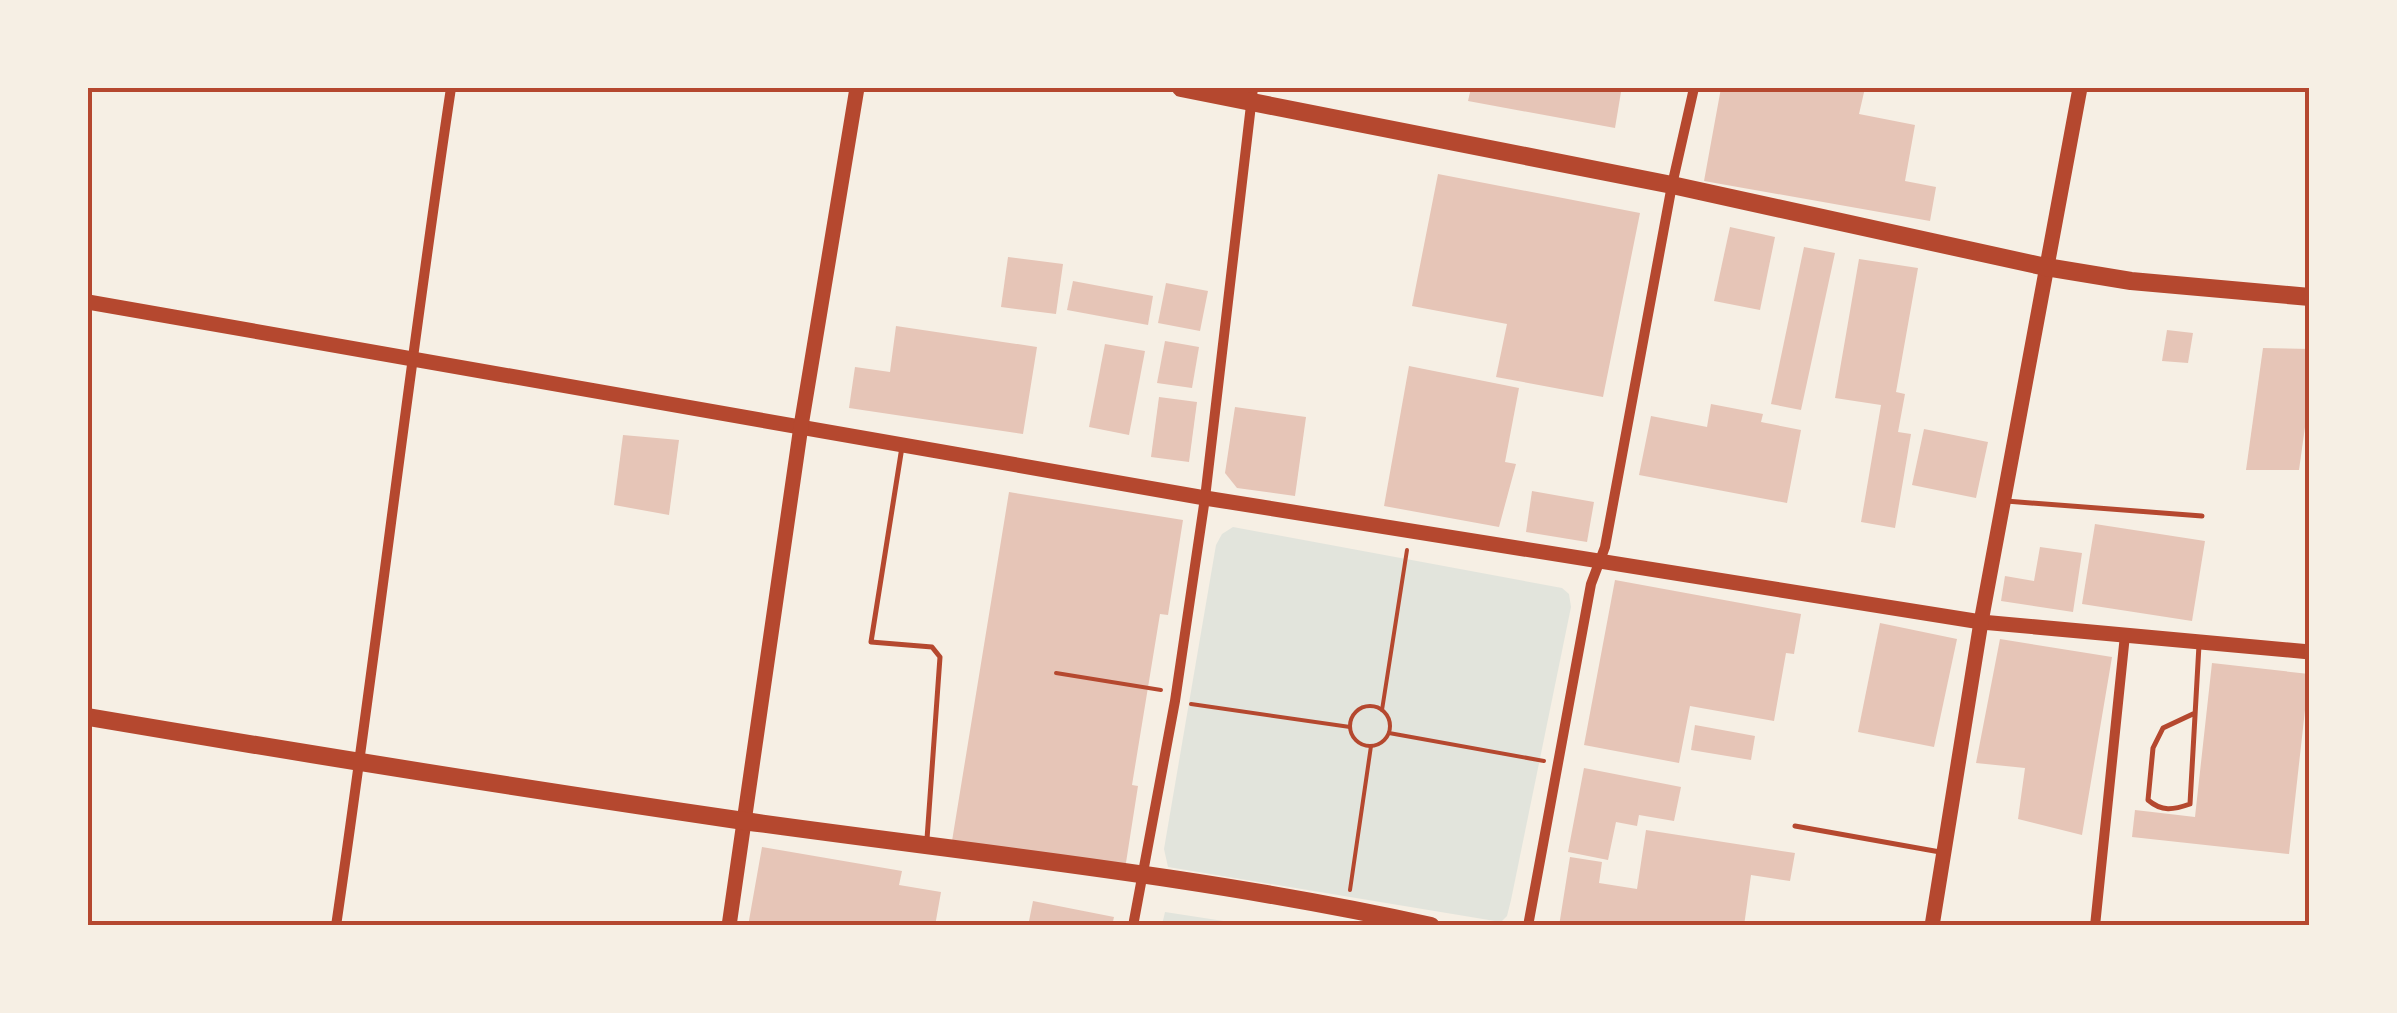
<svg xmlns="http://www.w3.org/2000/svg" width="2397" height="1013" font-family="Lora,serif">
<style>
.green{fill:#e2e4dc}
.building{fill:#e6c5b7}
.lines{fill:none;stroke-linecap:round;stroke-linejoin:round}
.path{stroke:#b5482f;stroke-width:4}
.service{stroke:#b5482f;stroke-width:5}
.minor{stroke:#b5482f;stroke-width:10}
.secondary{stroke:#b5482f;stroke-width:15}
.primary{stroke:#b5482f;stroke-width:18}
.neatline{fill:none;stroke:#b5482f;stroke-width:4}
</style>
<rect width="100%" height="100%" fill="#f6efe4"/>
<g class="green">
<polygon points="1233,527 1562,588 1569,594 1571,607 1511,900 1507,916 1501,922 1168,867 1164,849 1216,545 1222,534"/>
<polygon points="1165,912 1230,922 1229,925 1162,925"/>
</g>
<g class="building">
<polygon points="1471,88 1595,88 1621,92 1615,128 1468,101"/>
<polygon points="1721,88 1865,88 1859,114 1915,125 1905,181 1936,187 1930,221 1704,181"/>
<polygon points="1438,174 1640,213 1603,397 1496,377 1507,324 1412,306"/>
<polygon points="1730,227 1775,237 1760,310 1714,301"/>
<polygon points="1804,247 1835,253 1801,410 1771,404"/>
<polygon points="1008,257 1063,264 1056,314 1001,307"/>
<polygon points="1859,259 1918,268 1896,392 1905,394 1898,432 1911,434 1895,528 1861,522 1881,405 1835,398"/>
<polygon points="1073,281 1153,296 1148,325 1067,310"/>
<polygon points="1166,283 1208,291 1200,331 1158,323"/>
<polygon points="896,326 1037,347 1023,434 849,408 855,367 890,372"/>
<polygon points="2167,330 2193,333 2188,363 2162,361"/>
<polygon points="1165,341 1199,347 1192,388 1157,383"/>
<polygon points="1105,344 1145,351 1129,435 1089,427"/>
<polygon points="2263,348 2310,349 2310,391 2299,470 2246,470"/>
<polygon points="1409,366 1519,388 1505,462 1516,464 1499,527 1384,506"/>
<polygon points="1159,397 1197,402 1189,462 1151,457"/>
<polygon points="1711,404 1763,414 1761,422 1801,430 1787,503 1639,475 1651,416 1707,427"/>
<polygon points="1235,407 1306,417 1295,496 1237,488 1225,473"/>
<polygon points="1924,429 1988,442 1976,498 1912,485"/>
<polygon points="623,435 679,440 669,515 614,505"/>
<polygon points="1532,491 1594,502 1587,542 1526,532"/>
<polygon points="1009,492 1183,520 1168,615 1160,614 1132,785 1138,786 1125,869 952,841"/>
<polygon points="2095,524 2205,541 2192,621 2082,604"/>
<polygon points="2040,547 2082,553 2073,612 2001,601 2005,576 2034,581"/>
<polygon points="1615,580 1801,614 1794,654 1786,653 1774,721 1690,706 1679,763 1584,745"/>
<polygon points="1880,623 1957,639 1934,747 1858,732"/>
<polygon points="2000,639 2112,657 2082,835 2018,819 2025,768 1976,763"/>
<polygon points="2212,663 2309,674 2289,854 2132,837 2135,810 2195,817"/>
<polygon points="1695,725 1755,736 1751,760 1691,750"/>
<polygon points="1584,768 1681,787 1674,821 1639,815 1637,826 1616,822 1608,860 1568,852"/>
<polygon points="1646,830 1795,853 1790,881 1751,875 1744,926 1559,926 1570,857 1602,862 1599,883 1637,889"/>
<polygon points="762,847 902,871 899,885 941,892 935,926 748,926"/>
<polygon points="1033,901 1114,917 1112,926 1028,926"/>
</g>
<g class="lines">
<g class="path">
<polyline points="1056,673 1161,690"/>
<polyline points="1191,704 1350,727"/>
<circle cx="1370" cy="726" r="20"/>
<polyline points="1382,710 1407,550"/>
<polyline points="1389,733 1544,761"/>
<polyline points="1350,890 1371,746"/>
</g>
<g class="service">
<polyline points="902,447 871,642 932,647 940,657 927,839"/>
<polyline points="2006,501 2202,516"/>
<path d="M2195,713L2163,728L2153,748L2148,800C2162,812 2173,810 2190,804L2199,645"/>
<polyline points="1795,826 1940,852"/>
</g>
<g class="minor">
<path d="M336,926C377,647 409,366 451,88"/>
<polyline points="1133,926 1175,701 1205,498 1253,88"/>
<polyline points="1528,926 1591,584 1605,547 1672,185 1694,88"/>
<polyline points="2095,926 2125,635"/>
</g>
<g class="secondary">
<polyline points="88,302 1205,498 1981,622 2310,652"/>
<polyline points="729,926 801,426 857,88"/>
<polyline points="1932,926 1981,622 2080,88"/>
</g>
<g class="primary">
<polyline points="1181,88 1672,185 2046,267 2131,281 2310,297"/>
<path d="M88,717C306,754 525,789 744,821C973,853 1205,876 1431,926"/>
</g>
</g>
<rect width="2397" height="1013" fill="none" stroke="#f6efe4" stroke-width="180"/>
<rect x="90" y="90" width="2217" height="833" class="neatline"/>
</svg>
